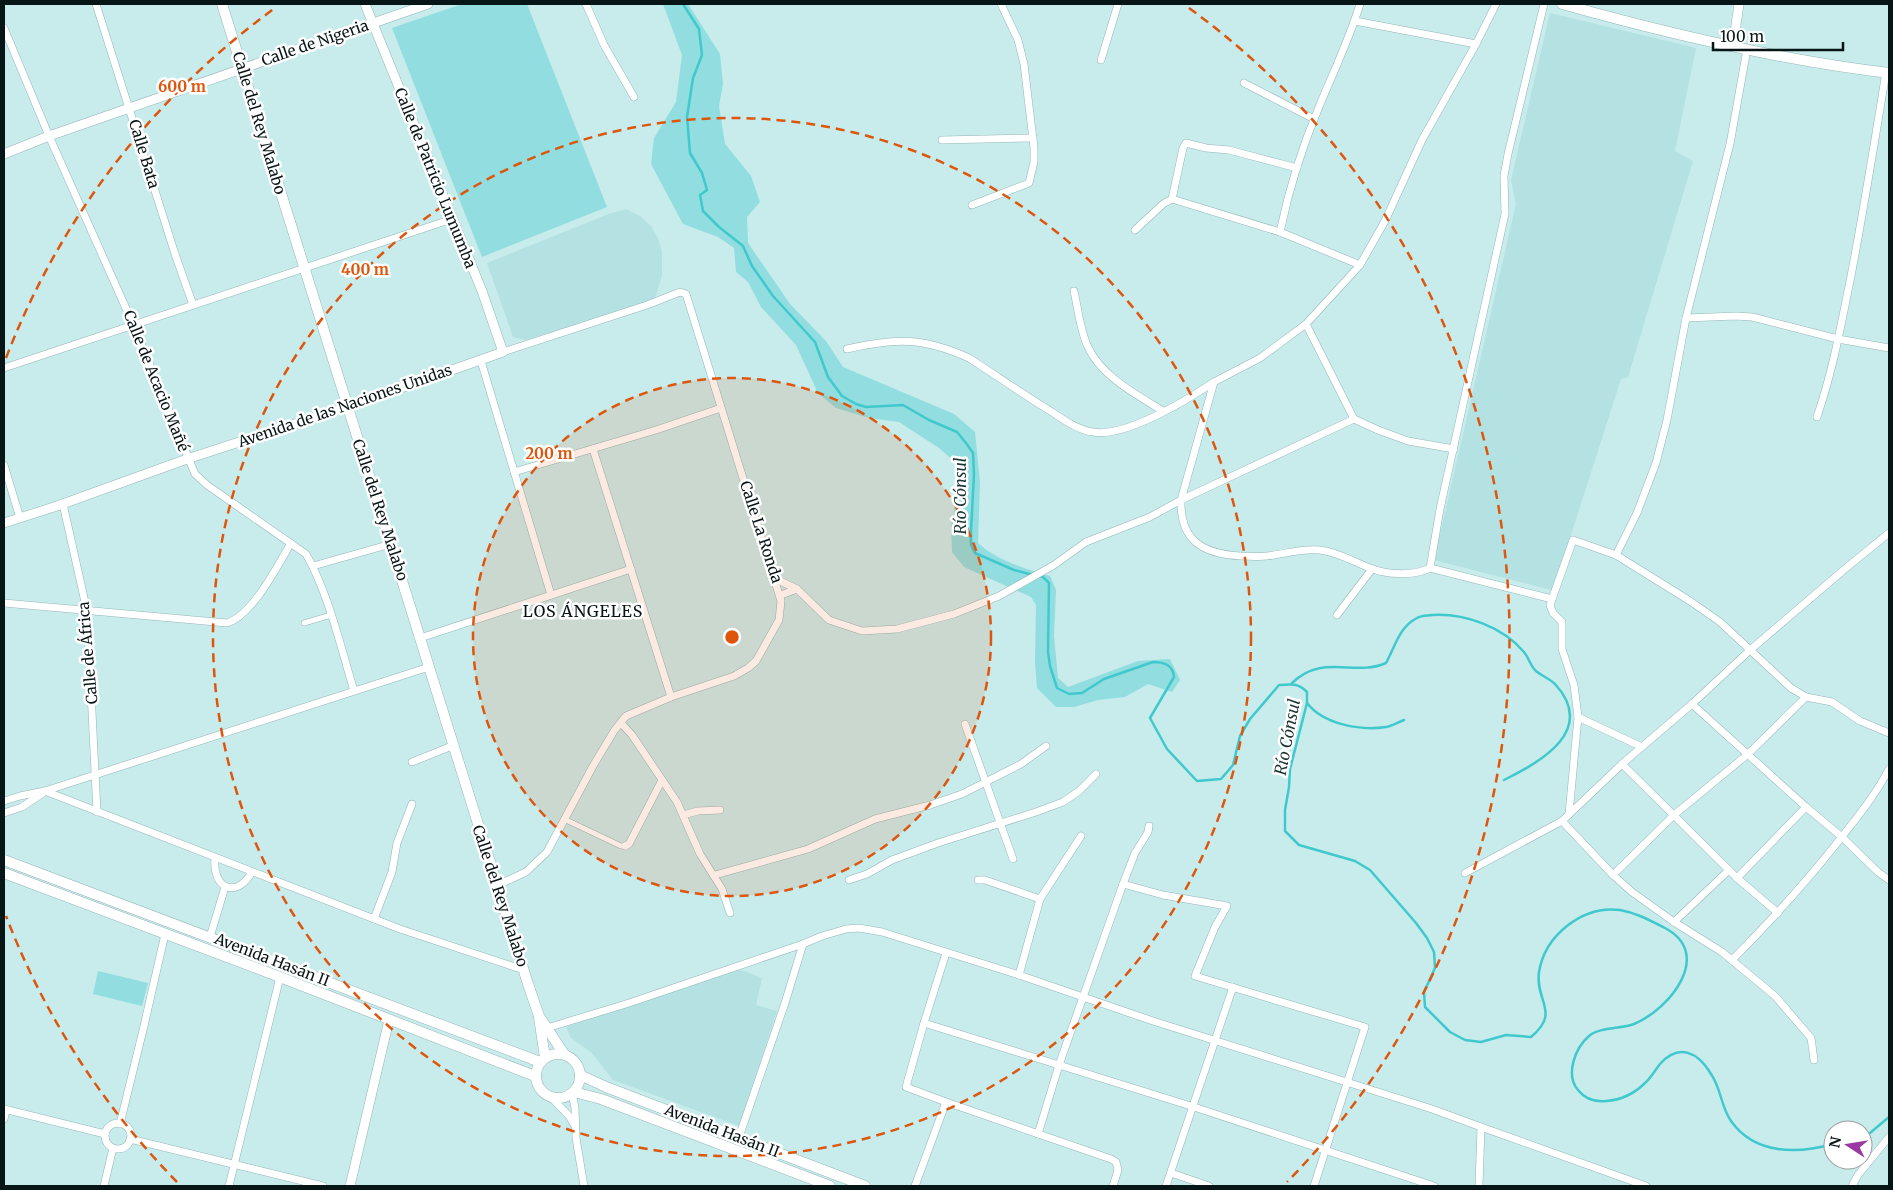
<svg xmlns="http://www.w3.org/2000/svg" width="1893" height="1190" font-family="Merriweather,serif">
<style>
.built{fill:#b4e1e2}
.green{fill:#91dddf}
.lines{fill:none;stroke-linecap:round;stroke-linejoin:round}
.stream{stroke:#40c9cd;stroke-width:2.5}
.pedestrian-casing{stroke:#94b6b7;stroke-width:6}
.minor-casing{stroke:#94b6b7;stroke-width:8}
.tertiary-casing{stroke:#94b6b7;stroke-width:10}
.secondary-casing{stroke:#94b6b7;stroke-width:11}
.primary-casing{stroke:#94b6b7;stroke-width:11}
.pedestrian{stroke:#fff;stroke-width:5}
.minor{stroke:#fff;stroke-width:7}
.tertiary{stroke:#fff;stroke-width:9}
.secondary{stroke:#fff;stroke-width:10}
.primary{stroke:#fff;stroke-width:10}
.ring{fill:none;stroke:#dd560c;stroke-width:2.5;stroke-dasharray:9 6}
.labels{text-anchor:middle;stroke-width:5;stroke-linejoin:round;paint-order:stroke}
.street-label{font-size:15px;fill:#081516;stroke:#fff}
.water-label{font-size:16px;font-style:italic;fill:#1c3333;stroke:#fff}
.neighbourhood-label{font-size:16px;letter-spacing:1px;fill:#081516;stroke:#fff}
.centre{fill:#dd560c;stroke:#fff;stroke-width:2.5}
.ring-label{font-size:15px;text-anchor:middle;font-weight:bold;fill:#dd560c;stroke:#fff;stroke-width:5;stroke-linejoin:round;paint-order:stroke}
</style>
<rect width="100%" height="100%" fill="#c8ebec"/>
<g class="built">
<polygon points="1550,13 1696,48 1675,151 1693,161 1628,377 1621,379 1561,566 1551,590 1434,560 1516,204 1511,180"/>
<polygon points="626,209 640,216 651,226 658,238 662,251 662,276 654,301 525,340 513,337 487,263 609,214"/>
<polygon points="736,968 762,978 756,1005 777,1011 739,1126 613,1080 592,1053 570,1037 566,1027"/>
</g>
<g class="green">
<polygon points="462,4 527,4 607,207 482,257 392,28"/>
<path d="M663,4H688L720,54L723,84L719,106L725,144L751,176L760,202L747,217L748,243L790,304L826,341L843,367L954,414L975,432L980,482L978,543C996,560 1026,569 1050,576L1056,590L1054,636L1058,678L1068,687L1138,661L1170,659L1180,680L1172,692L1148,684L1125,697L1098,700L1074,707H1056L1037,688L1035,662L1036,605L1031,597L964,567L952,552L951,526L960,482L955,462L939,448L899,422L869,418L836,408L818,393L796,345L761,307L748,282L736,272L734,248L718,237L683,224L651,164L654,138L676,102L682,55Z"/>
<polygon points="98,971 148,983 142,1006 93,994"/>
</g>
<g class="lines">
<g class="stream">
<polyline points="683,4 699,29 702,55 693,78 687,117 690,153 702,173 707,190 700,195 703,211 719,227 743,246 752,266 773,296 815,342 828,377 842,396 856,404 866,407 903,405 929,420 957,432 966,443 973,453 974,474 971,531 971,545 975,553 1014,570 1033,575"/>
<path d="M1038,576L1043,577L1049,583L1048,652L1050,666L1057,688L1069,694L1082,693L1104,679L1153,662C1163,662 1173,664 1174,677L1150,718L1167,749L1197,781L1221,779L1233,765L1240,736L1250,719L1279,685C1291,684 1298,683 1307,692V703L1290,769L1289,787L1285,810V831L1299,845L1355,861L1370,870L1416,923L1427,938L1434,952L1435,968L1424,992L1425,1007L1450,1032L1465,1040L1481,1042L1506,1035L1531,1037C1561,1012 1535,1002 1539,972C1545,935 1583,905 1620,910C1637,913 1651,921 1665,928C1714,954 1670,1009 1634,1024C1621,1029 1599,1027 1589,1036C1575,1048 1565,1075 1578,1090C1585,1099 1595,1102 1606,1101C1621,1100 1635,1093 1645,1083C1651,1078 1655,1070 1660,1064C1679,1043 1698,1052 1711,1074C1721,1088 1721,1107 1731,1121C1755,1155 1798,1154 1833,1144"/>
<path d="M1292,683C1323,653 1354,677 1386,663C1395,647 1399,627 1417,618C1422,615 1428,616 1432,615C1465,613 1503,627 1524,652C1529,658 1531,667 1536,671C1542,676 1550,679 1555,684C1597,730 1541,762 1504,780"/>
<path d="M1307,703C1323,724 1360,731 1386,727C1392,726 1398,722 1404,720"/>
<polyline points="1863,1135 1870,1133 1889,1117"/>
</g>
<defs>
<g id="pedestrian">
<polyline points="304,623 331,615"/>
<polyline points="564,819 621,846 625,846"/>
</g>
<g id="minor">
<polyline points="96,4 175,254 193,305"/>
<polyline points="586,4 604,45 634,97"/>
<path d="M1496,4L1476,44L1422,140L1385,221L1360,265L1306,324L1260,358L1214,382L1181,500C1180,541 1203,554 1241,556C1250,556 1259,557 1267,556C1285,554 1303,548 1320,550C1338,552 1354,562 1370,568C1387,575 1414,576 1430,568L1552,599"/>
<polyline points="1355,21 1476,44"/>
<path d="M4,28L49,136L133,324L195,474L207,485L306,554C328,592 341,648 354,691"/>
<polyline points="1101,60 1118,4"/>
<polyline points="1244,83 1314,119"/>
<polyline points="942,140 1033,138"/>
<polyline points="1172,199 1183,148 1186,143 1206,148 1229,150 1297,168"/>
<polyline points="972,205 1029,183 1034,162 1034,148 1024,64 1018,40 1001,4"/>
<polyline points="1135,230 1163,204 1172,199 1280,232 1360,265"/>
<path d="M1280,232C1289,189 1302,147 1319,107C1333,73 1349,40 1360,4"/>
<path d="M1074,291C1078,309 1080,330 1088,347C1101,376 1137,395 1163,411"/>
<polyline points="1686,318 1736,316 1752,317 1838,339 1889,348"/>
<polyline points="1306,324 1354,419 1378,430 1408,441 1454,449"/>
<path d="M847,349C895,338 923,337 969,358C997,376 1024,395 1052,412C1064,420 1078,430 1093,432C1125,438 1187,400 1214,382"/>
<polyline points="481,361 551,595"/>
<polyline points="4,368 452,219"/>
<path d="M1817,417C1833,370 1841,325 1851,276C1864,208 1875,140 1886,72"/>
<polyline points="593,449 671,697"/>
<polyline points="4,465 20,518"/>
<polyline points="514,472 656,430 721,408"/>
<polyline points="63,504 87,611 97,812"/>
<polyline points="1616,555 1637,513 1656,463 1667,420 1686,318 1730,144 1747,49"/>
<polyline points="313,566 391,544"/>
<polyline points="1430,568 1440,509 1505,214 1504,176 1508,154 1544,4"/>
<polyline points="776,579 797,589 829,620 862,631 897,629 954,614 999,596 1054,565 1086,542 1150,517 1181,500 1354,419"/>
<polyline points="781,595 797,589"/>
<path d="M4,603L227,623C252,616 278,565 291,543"/>
<polyline points="1337,615 1372,569"/>
<polyline points="420,638 631,569"/>
<polyline points="1692,704 1806,807 1842,837 1878,872 1889,880"/>
<polyline points="1578,717 1642,747"/>
<polyline points="621,723 632,735 677,802 700,854 722,889 730,913"/>
<polyline points="965,724 1013,859"/>
<polyline points="412,762 452,746"/>
<polyline points="1622,764 1737,878 1778,913"/>
<polyline points="45,791 400,929 524,970"/>
<polyline points="4,801 20,796 45,791 429,667"/>
<polyline points="4,813 22,807 43,793"/>
<polyline points="1569,814 1578,717 1574,685 1562,649 1562,622 1553,613 1550,605 1573,540 1616,555 1690,601 1720,622 1791,688 1806,697 1832,702 1860,721 1889,733"/>
<polyline points="683,815 698,811 720,810"/>
<polyline points="1562,821 1613,875 1632,892 1674,922 1722,952 1775,996 1811,1038 1814,1060"/>
<polyline points="625,846 629,844 662,780"/>
<path d="M215,858C212,888 236,900 252,872"/>
<polyline points="1465,873 1562,821 1622,764 1692,704 1749,651 1846,568 1889,533"/>
<polyline points="715,875 808,849 875,819 930,805 962,794 1021,764 1046,746"/>
<polyline points="1613,875 1674,815 1748,754 1806,697"/>
<polyline points="1737,878 1806,807"/>
<polyline points="849,880 867,874 892,860 938,843 1036,812 1063,802 1079,791 1096,774"/>
<polyline points="978,880 985,880 1040,899"/>
<polyline points="1123,884 1163,895 1227,906 1215,927 1195,976 1365,1027 1314,1186"/>
<polyline points="498,885 526,872 547,852 593,766 614,731 626,716 671,697 734,676 748,668 756,661 779,620 781,601 686,294 680,292 647,305 503,352"/>
<polyline points="374,919 392,872 397,843 412,804"/>
<polyline points="1674,922 1729,870"/>
<polyline points="210,937 225,887"/>
<polyline points="946,953 924,1023 1194,1107 1434,1186"/>
<path d="M1732,960C1771,921 1807,881 1841,838C1859,815 1876,794 1889,769"/>
<polyline points="1019,975 1040,899 1081,836"/>
<polyline points="924,1023 906,1087 946,1102 1111,1159 1116,1162 1118,1170 1113,1186"/>
<polyline points="547,1028 629,1003 803,944 822,936 846,929 859,928 882,932 1019,975 1153,1021 1432,1109 1481,1127 1479,1186"/>
<polyline points="572,1093 575,1108 576,1138 584,1186"/>
<polyline points="552,1098 569,1116 575,1126"/>
<polyline points="4,1109 105,1134"/>
<polyline points="4,1119 6,1110"/>
<circle cx="118" cy="1136" r="13"/>
<polyline points="120,1124 144,1026 165,934"/>
<polyline points="1481,1127 1646,1186"/>
<polyline points="1038,1134 1059,1065 1123,884 1135,853 1148,832 1149,826"/>
<polyline points="739,1137 785,1003 803,944"/>
<polyline points="130,1139 323,1186"/>
<polyline points="1171,1173 1209,1186"/>
<polyline points="104,1186 113,1148"/>
<polyline points="229,1186 280,977"/>
<polyline points="915,1186 946,1102"/>
<polyline points="1166,1186 1233,987"/>
<polyline points="1852,1186 1858,1175 1889,1137"/>
</g>
<g id="tertiary">
<polyline points="1733,46 1739,4"/>
<polyline points="4,154 49,136 428,4"/>
<polyline points="4,523 57,506 187,459 347,407 503,352 482,291 365,4"/>
<polyline points="350,1186 389,1020"/>
</g>
<g id="secondary">
<polyline points="222,4 528,984 539,1016 564,1054"/>
<path d="M1562,4C1669,34 1778,60 1889,73"/>
<polyline points="539,1017 545,1058"/>
</g>
<g id="primary">
<polyline points="4,860 540,1062"/>
<polyline points="4,873 280,977 535,1076"/>
<circle cx="558" cy="1076" r="22"/>
<polyline points="580,1075 606,1087 865,1186"/>
<polyline points="574,1092 601,1099 830,1186"/>
</g>
</defs>
<use href="#pedestrian" class="pedestrian-casing"/>
<use href="#minor" class="minor-casing"/>
<use href="#tertiary" class="tertiary-casing"/>
<use href="#secondary" class="secondary-casing"/>
<use href="#primary" class="primary-casing"/>
<use href="#pedestrian" class="pedestrian"/>
<use href="#minor" class="minor"/>
<use href="#tertiary" class="tertiary"/>
<use href="#secondary" class="secondary"/>
<use href="#primary" class="primary"/>
</g>
<circle cx="732" cy="637" r="259" fill="#dd560c" fill-opacity=".12"/>
<g class="ring">
<circle cx="732" cy="637" r="259"/>
<circle cx="732" cy="637" r="519"/>
<path d="M177 1182A778 778 0 0 1 6 916M6 358A778 778 0 0 1 275 8M1189 8A778 778 0 0 1 1287 1182"/>
</g>
<g class="labels">
<g class="street-label">
<text transform="translate(315 43) rotate(-19)" y="5">Calle de Nigeria</text>
<text transform="translate(259 123) rotate(73)" y="5">Calle del Rey Malabo</text>
<text transform="translate(144 154) rotate(73)" y="5">Calle Bata</text>
<text transform="translate(435 178) rotate(68)" y="5">Calle de Patricio Lumumba</text>
<text transform="translate(156 381) rotate(68)" y="5">Calle de Acacio Mañé</text>
<text transform="translate(345 406) rotate(-19)" y="5">Avenida de las Naciones Unidas</text>
<text transform="translate(380 510) rotate(72)" y="5">Calle del Rey Malabo</text>
<text transform="translate(761 532) rotate(72)" y="5">Calle La Ronda</text>
<text transform="translate(88 653) rotate(-95)" y="5">Calle de África</text>
<text transform="translate(500 896) rotate(72)" y="5">Calle del Rey Malabo</text>
<text transform="translate(272 960) rotate(21)" y="5">Avenida Hasán II</text>
<text transform="translate(722 1131) rotate(21)" y="5">Avenida Hasán II</text>
</g>
<g class="water-label">
<text transform="translate(960 496) rotate(-90)" y="6">Río Cónsul</text>
<text transform="translate(1287 737) rotate(-79)" y="6">Río Cónsul</text>
</g>
<g class="neighbourhood-label">
<text x="583" y="617">LOS ÁNGELES</text>
</g>
</g>
<circle cx="732" cy="637" r="8" class="centre"/>
<g class="ring-label">
<text x="182" y="92">600 m</text>
<text x="365" y="275">400 m</text>
<text x="549" y="459">200 m</text>
</g>
<rect width="1893" height="1190" fill="none" stroke="#081516" stroke-width="10"/>
<g transform="translate(1848 1145) rotate(282)"><circle r="24" fill="#ffffff" stroke="#9ca1a2"/>
<path d="M0-4L9 19L0 12L-9 19Z" fill="#9939a1"/>
<text y="-8" font-size="14" font-weight="bold" text-anchor="middle" fill="#081516">N</text>
</g>
<path d="M1713 42v8h130v-8" fill="none" stroke="#081516" stroke-width="2.5"/>
<text x="1720" y="42" font-size="15" fill="#081516" stroke="#ffffff" stroke-width="4" paint-order="stroke">100 m</text>
</svg>
